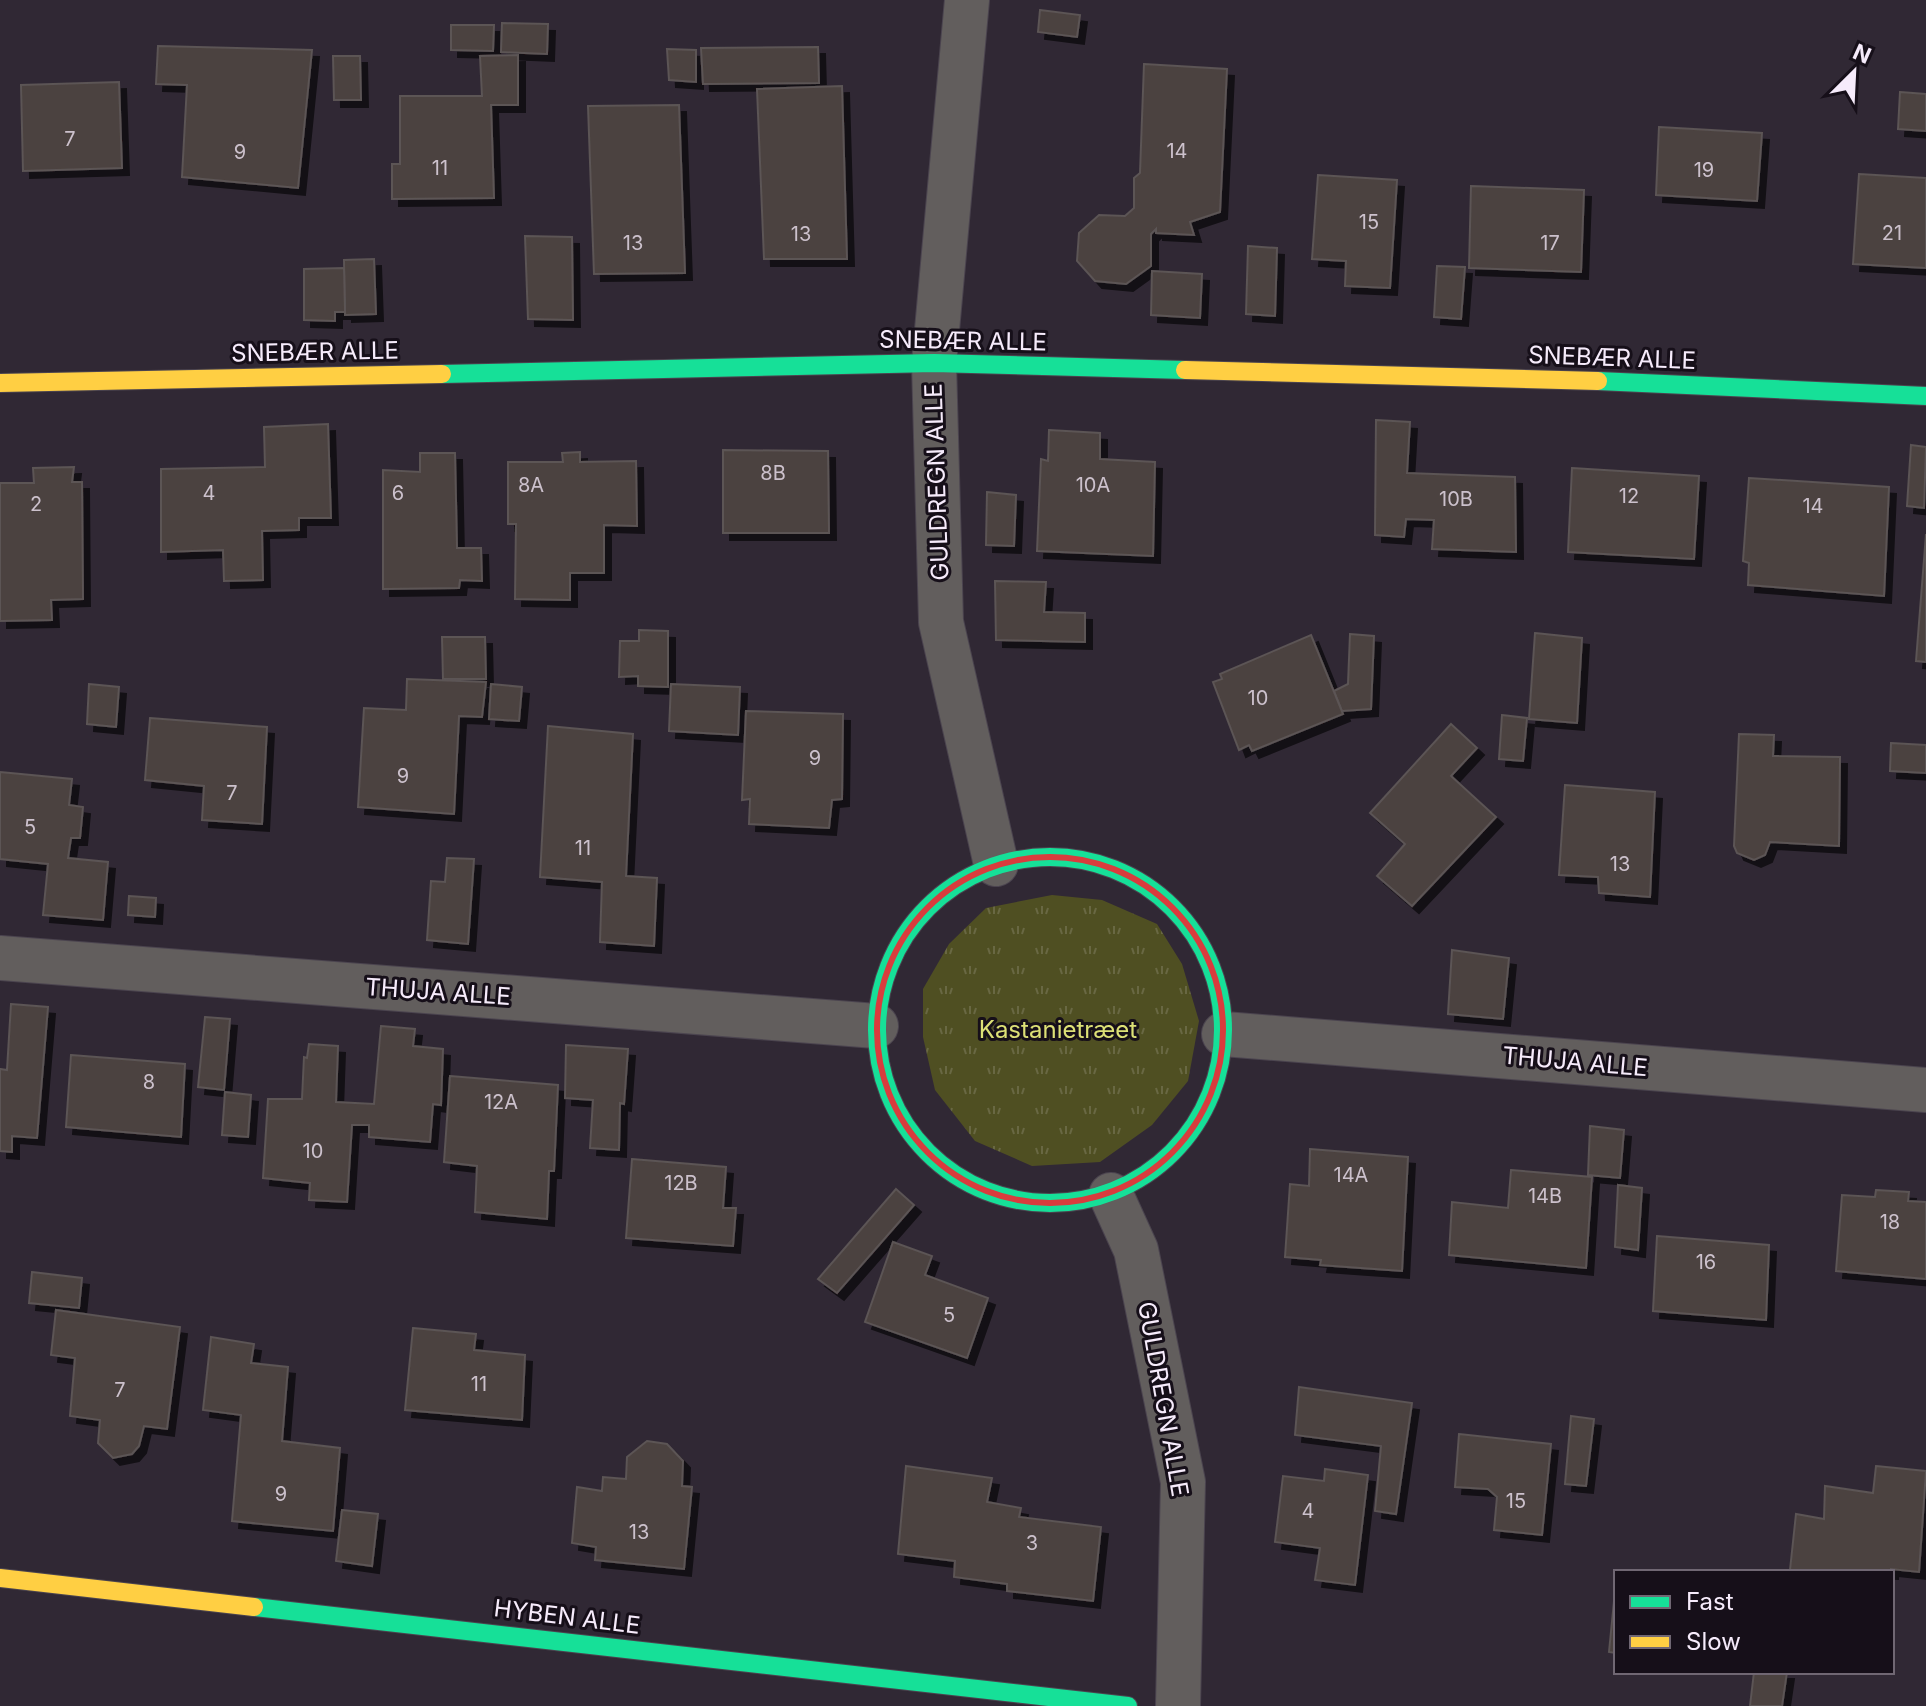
<svg xmlns="http://www.w3.org/2000/svg" width="1926" height="1706" font-family="Inter,sans-serif">
<style>
.park{fill:url(#park-tufts)}
.building{fill:#4c423f;stroke:#5b5455;stroke-width:2;filter:url(#shadow)}
.lines{fill:none;stroke-linecap:round;stroke-linejoin:round}
.street-casing{stroke:#4b444f;stroke-width:46}
.fast-casing{stroke:#4b444f;stroke-width:20}
.slow-casing{stroke:#4b444f;stroke-width:20}
.street{stroke:#625e5d;stroke-width:44}
.fast{stroke:#16e098;stroke-width:18}
.slow{stroke:#ffcf43;stroke-width:18}
.marked{fill:none;stroke:#d93c3d;stroke-width:6;stroke-linejoin:round}
.labels{text-anchor:middle;stroke-width:6;stroke-linejoin:round;paint-order:stroke}
.number-label{font-size:20px;fill:#ccc1cc}
.street-label{font-size:24px;fill:#f6ebfb;stroke:#160f19}
.park-label{font-size:24px;fill:#dde076;stroke:#160f19}
</style>
<defs>
<pattern id="park-tufts" width="24" height="20" patternUnits="userSpaceOnUse" patternTransform="scale(2)"><rect width="24" height="20" fill="#4f4f22"/><path d="M3 7l-1-3M5 7V3M7 7l1-3M15 17l-1-3M17 17v-4M19 17l1-3" fill="none" stroke="#696843"/></pattern>
<filter id="shadow"><feDropShadow dx="7" dy="7" stdDeviation="0" flood-color="#0009"/></filter>
</defs>
<rect width="100%" height="100%" fill="#302834"/>
<polygon class="park" points="1052,895 1102,900 1157,924 1182,964 1199,1021 1188,1081 1152,1125 1100,1162 1032,1166 975,1141 935,1090 923,1037 923,989 949,944 986,908"/>
<g class="building">
<polygon points="1040,10 1080,15 1077,37 1038,32"/>
<polygon points="502,23 548,24 547,54 501,52"/>
<polygon points="451,25 494,25 493,51 451,50"/>
<polygon points="158,46 312,50 298,188 182,177 187,85 156,84"/>
<polygon points="818,47 819,83 703,84 701,48"/>
<polygon points="667,49 696,50 696,82 669,80"/>
<polygon points="518,55 518,105 491,105 494,198 392,199 392,164 400,164 400,96 482,96 480,56"/>
<polygon points="333,56 360,56 361,100 334,100"/>
<polygon points="1144,64 1227,69 1220,212 1190,222 1194,235 1156,233 1156,229 1151,234 1151,266 1126,284 1095,281 1077,261 1079,233 1099,215 1125,216 1134,208 1134,178 1140,173"/>
<polygon points="119,82 122,168 23,171 21,85"/>
<polygon points="842,86 847,259 764,259 757,89"/>
<polygon points="1900,92 1926,94 1926,131 1898,129"/>
<polygon points="679,105 685,273 594,274 588,106"/>
<polygon points="1659,127 1762,133 1757,201 1656,195"/>
<polygon points="1859,174 1926,178 1926,268 1853,264"/>
<polygon points="1318,175 1397,180 1390,288 1345,286 1346,261 1312,259"/>
<polygon points="1471,186 1584,190 1581,272 1469,268"/>
<polygon points="525,236 572,237 573,320 528,319"/>
<polygon points="1248,246 1277,248 1275,316 1246,314"/>
<polygon points="374,259 376,314 345,315 344,260"/>
<polygon points="1437,266 1465,267 1461,319 1434,317"/>
<polygon points="344,268 345,312 335,312 335,321 304,320 304,269"/>
<polygon points="1152,271 1202,274 1200,318 1151,315"/>
<polygon points="1376,420 1410,422 1407,473 1515,477 1516,552 1432,549 1434,520 1406,519 1404,537 1375,535"/>
<polygon points="328,424 331,518 299,518 299,530 262,531 263,580 224,581 223,550 161,552 161,469 265,467 264,427"/>
<polygon points="1049,430 1100,433 1100,459 1155,462 1153,556 1037,551 1041,459 1048,461"/>
<polygon points="1911,445 1926,447 1924,508 1907,506"/>
<polygon points="723,450 828,451 829,533 723,533"/>
<polygon points="580,452 580,462 636,461 637,526 604,525 604,573 570,573 570,600 515,599 516,524 508,524 508,462 563,462 562,453"/>
<polygon points="420,453 455,453 457,548 481,548 482,581 460,580 459,588 383,589 383,470 420,472"/>
<polygon points="74,467 72,482 82,482 83,599 51,600 52,620 0,621 0,483 34,483 33,468"/>
<polygon points="1572,468 1699,476 1694,559 1568,552"/>
<polygon points="1749,478 1889,487 1884,596 1748,585 1749,563 1743,561"/>
<polygon points="987,492 1016,495 1014,546 986,545"/>
<polygon points="1926,534 1926,662 1916,661"/>
<polygon points="995,581 1046,582 1044,612 1085,613 1085,642 996,640"/>
<polygon points="639,630 668,631 668,687 638,686 638,676 619,677 620,641 639,641"/>
<polygon points="1535,633 1582,638 1577,723 1529,719"/>
<polygon points="1350,634 1374,636 1371,709 1342,711 1334,691 1348,684"/>
<polygon points="1311,635 1343,714 1252,751 1249,745 1239,750 1213,682 1222,679 1220,674"/>
<polygon points="442,637 485,637 486,679 443,679"/>
<polygon points="407,679 486,682 482,717 459,716 454,814 358,807 364,708 406,710"/>
<polygon points="89,684 119,687 116,727 87,724"/>
<polygon points="491,684 522,687 519,721 489,719"/>
<polygon points="671,684 740,687 738,735 669,731"/>
<polygon points="746,711 843,714 842,799 832,800 829,828 749,824 750,799 742,800"/>
<polygon points="1502,715 1527,718 1523,761 1499,759"/>
<polygon points="150,718 267,727 262,824 202,820 204,786 145,780"/>
<polygon points="1451,724 1477,748 1451,776 1496,817 1412,906 1377,876 1405,844 1370,813"/>
<polygon points="548,726 633,734 626,876 657,878 654,946 600,942 602,882 540,877"/>
<polygon points="1739,734 1774,735 1773,756 1840,757 1839,846 1770,842 1765,855 1754,860 1737,853 1734,846"/>
<polygon points="1891,743 1926,745 1926,773 1890,771"/>
<polygon points="0,772 72,779 69,805 83,807 80,838 71,838 68,858 108,862 103,920 43,915 48,864 0,859"/>
<polygon points="1565,785 1655,792 1650,897 1599,893 1598,877 1559,875"/>
<polygon points="447,858 474,859 468,944 427,940 431,881 445,882"/>
<polygon points="129,896 156,898 155,917 128,915"/>
<polygon points="1452,950 1509,958 1503,1019 1448,1014"/>
<polygon points="11,1004 48,1007 37,1138 12,1136 12,1152 0,1151 0,1069 7,1070"/>
<polygon points="205,1017 230,1019 224,1090 198,1087"/>
<polygon points="381,1026 415,1029 413,1046 443,1049 441,1105 433,1104 430,1142 369,1137 369,1125 352,1125 347,1202 309,1200 310,1183 263,1178 268,1099 302,1099 304,1057 307,1058 309,1044 338,1046 336,1102 374,1104"/>
<polygon points="566,1045 628,1049 624,1104 620,1103 619,1150 590,1148 593,1100 565,1098"/>
<polygon points="71,1055 185,1064 181,1137 66,1127"/>
<polygon points="450,1076 558,1085 554,1171 549,1171 547,1219 475,1212 477,1166 444,1162"/>
<polygon points="225,1092 251,1095 248,1137 222,1135"/>
<polygon points="1590,1126 1624,1130 1620,1178 1588,1175"/>
<polygon points="1310,1149 1408,1157 1402,1271 1320,1265 1321,1260 1285,1257 1290,1184 1309,1186"/>
<polygon points="632,1159 726,1167 723,1208 736,1208 733,1246 626,1238"/>
<polygon points="1511,1170 1592,1177 1586,1268 1449,1255 1452,1202 1508,1208"/>
<polygon points="1618,1185 1642,1188 1638,1250 1615,1247"/>
<polygon points="896,1189 914,1205 837,1293 818,1279"/>
<polygon points="1876,1190 1909,1192 1908,1201 1926,1202 1926,1279 1836,1271 1842,1195 1875,1197"/>
<polygon points="1657,1236 1769,1245 1766,1320 1653,1311"/>
<polygon points="893,1242 932,1256 925,1275 988,1298 967,1358 865,1322"/>
<polygon points="32,1272 82,1278 79,1308 29,1303"/>
<polygon points="56,1310 180,1327 167,1429 144,1426 139,1446 132,1454 113,1458 98,1443 100,1420 70,1416 75,1358 51,1355"/>
<polygon points="413,1328 476,1334 474,1350 525,1355 522,1420 405,1410"/>
<polygon points="211,1337 254,1344 251,1363 288,1367 282,1441 340,1448 333,1531 232,1521 241,1415 203,1410"/>
<polygon points="1299,1387 1412,1403 1396,1514 1375,1511 1381,1446 1295,1435"/>
<polygon points="1571,1416 1594,1419 1586,1486 1565,1484"/>
<polygon points="1459,1434 1551,1444 1542,1535 1494,1530 1497,1497 1488,1489 1455,1487"/>
<polygon points="647,1441 667,1444 683,1461 682,1486 692,1487 684,1569 595,1560 596,1547 572,1543 577,1487 602,1491 603,1477 626,1479 627,1457"/>
<polygon points="906,1466 992,1478 987,1502 1021,1508 1019,1517 1101,1527 1093,1601 1007,1591 1007,1584 954,1577 955,1561 898,1554"/>
<polygon points="1876,1466 1926,1471 1919,1572 1891,1569 1891,1572 1790,1570 1796,1514 1824,1519 1825,1486 1873,1493"/>
<polygon points="1325,1469 1368,1475 1355,1585 1315,1580 1320,1548 1275,1542 1283,1476 1324,1481"/>
<polygon points="342,1510 378,1514 372,1566 336,1561"/>
<polygon points="1616,1581 1616,1653 1609,1652"/>
<polygon points="1754,1672 1787,1672 1782,1706 1750,1706"/>
</g>
<g class="lines">
<defs>
<g id="street">
<polyline points="967,0 934,363 941,622 996,864"/>
<polyline points="0,958 876,1026"/>
<polyline points="1224,1034 1926,1090"/>
<polyline points="1111,1195 1136,1250 1183,1482 1178,1706"/>
</g>
<g id="fast">
<polyline points="442,374 934,363 1185,370"/>
<polyline points="1598,381 1926,396"/>
<circle cx="1050" cy="1030" r="173"/>
<polyline points="254,1607 1128,1706"/>
</g>
<g id="slow">
<polyline points="1185,370 1598,381"/>
<polyline points="0,383 442,374"/>
<polyline points="0,1578 254,1607"/>
</g>
</defs>
<use href="#street" class="street-casing"/>
<use href="#fast" class="fast-casing"/>
<use href="#slow" class="slow-casing"/>
<use href="#street" class="street"/>
<use href="#fast" class="fast"/>
<use href="#slow" class="slow"/>
</g>
<path class="marked" d="M877 1030a173 173 0 1 1 346 0a173 173 0 1 1-346 0Z"/>
<g class="labels">
<g class="number-label">
<text x="70" y="146">7</text>
<text x="1177" y="158">14</text>
<text x="240" y="159">9</text>
<text x="440" y="175">11</text>
<text x="1704" y="177">19</text>
<text x="1369" y="229">15</text>
<text x="1892" y="240">21</text>
<text x="801" y="241">13</text>
<text x="633" y="250">13</text>
<text x="1550" y="250">17</text>
<text x="773" y="480">8B</text>
<text x="531" y="492">8A</text>
<text x="1093" y="492">10A</text>
<text x="209" y="500">4</text>
<text x="398" y="500">6</text>
<text x="1629" y="503">12</text>
<text x="1456" y="506">10B</text>
<text x="36" y="511">2</text>
<text x="1813" y="513">14</text>
<text x="1258" y="705">10</text>
<text x="815" y="765">9</text>
<text x="403" y="783">9</text>
<text x="232" y="800">7</text>
<text x="30" y="834">5</text>
<text x="583" y="855">11</text>
<text x="1620" y="871">13</text>
<text x="149" y="1089">8</text>
<text x="501" y="1109">12A</text>
<text x="313" y="1158">10</text>
<text x="1351" y="1182">14A</text>
<text x="681" y="1190">12B</text>
<text x="1545" y="1203">14B</text>
<text x="1890" y="1229">18</text>
<text x="1706" y="1269">16</text>
<text x="949" y="1322">5</text>
<text x="479" y="1391">11</text>
<text x="120" y="1397">7</text>
<text x="281" y="1501">9</text>
<text x="1516" y="1508">15</text>
<text x="1308" y="1518">4</text>
<text x="639" y="1539">13</text>
<text x="1032" y="1550">3</text>
</g>
<g class="street-label">
<text transform="translate(963 341) rotate(1)" y="8">SNEBÆR ALLE</text>
<text transform="translate(315 352) rotate(-1)" y="8">SNEBÆR ALLE</text>
<text transform="translate(1612 358) rotate(2)" y="8">SNEBÆR ALLE</text>
<text transform="translate(937 482) rotate(-92)" y="8">GULDREGN ALLE</text>
<text transform="translate(438 992) rotate(4)" y="8">THUJA ALLE</text>
<text transform="translate(1575 1062) rotate(5)" y="8">THUJA ALLE</text>
<text transform="translate(1163 1399) rotate(80)" y="8">GULDREGN ALLE</text>
<text transform="translate(567 1617) rotate(7)" y="8">HYBEN ALLE</text>
</g>
<g class="park-label">
<text x="1058" y="1038">Kastanietræet</text>
</g>
</g>
<rect x="1614" y="1570" width="280" height="104" fill="#160f19" stroke="#706773" stroke-width="2"/>
<rect x="1630" y="1596" width="40" height="12" fill="#16e098" stroke="#706773" stroke-width="2"/>
<text x="1686" y="1610" font-size="24" fill="#f6ebfb">Fast</text>
<rect x="1630" y="1636" width="40" height="12" fill="#ffcf43" stroke="#706773" stroke-width="2"/>
<text x="1686" y="1650" font-size="24" fill="#f6ebfb">Slow</text>
<g transform="translate(1854 72) rotate(24)" stroke="#160f19" stroke-width="6" paint-order="stroke">
<path d="M0-6L14 30L0 20L-14 30Z" fill="#f6ebfb"/>
<text y="-12" font-size="22" font-weight="bold" text-anchor="middle" fill="#f6ebfb">N</text>
</g>
</svg>
